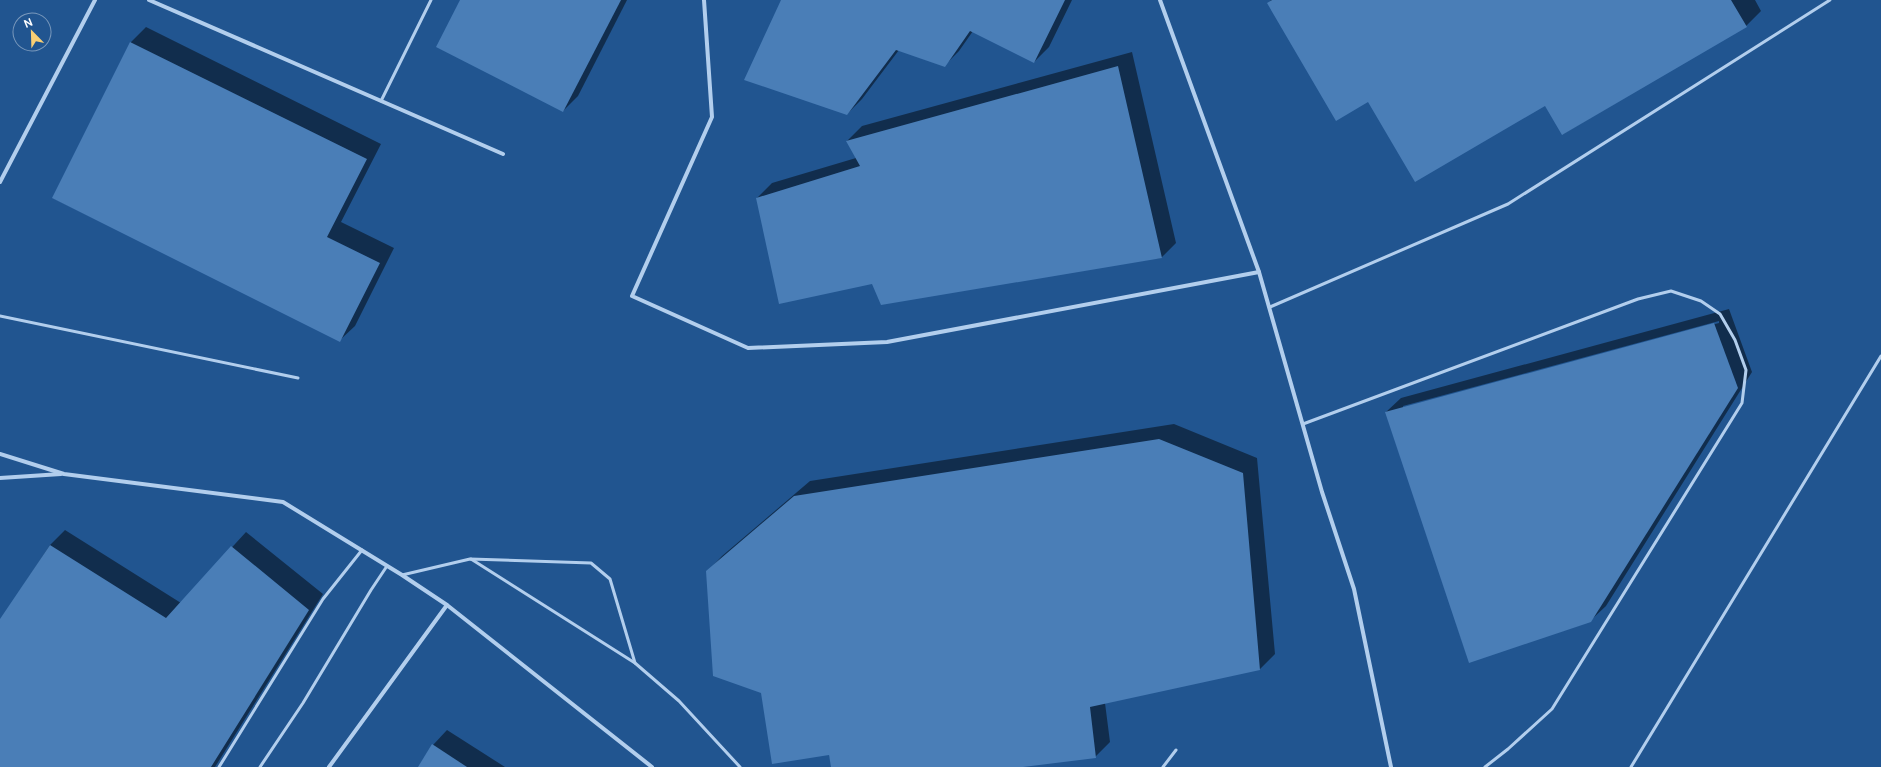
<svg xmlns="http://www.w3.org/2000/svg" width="1881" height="767" font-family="'DM Sans',sans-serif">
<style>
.shadow{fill:#0007;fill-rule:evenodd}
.building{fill:#4a7eb7}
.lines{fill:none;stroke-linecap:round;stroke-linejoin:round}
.service{stroke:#b2ceed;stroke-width:3}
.minor{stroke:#b2ceed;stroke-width:4}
</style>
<rect width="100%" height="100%" fill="#215590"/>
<g class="shadow">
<polygon points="461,0 627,0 578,96 563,111"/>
<polygon points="782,0 1072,0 1049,47 1034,62 973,31 959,51 944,66 899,50 862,99 847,114"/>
<polygon points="1271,0 1755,0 1761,11 1746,26 1563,134 1545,105 1369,101 1268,4"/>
<polygon points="146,27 381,144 341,222 394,248 355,326 340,340 53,198 131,42"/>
<polygon points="1132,52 1176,243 1161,258 872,283 757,198 772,183 856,158 847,141 862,126"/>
<path d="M1729,309L1752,372L1606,606L1590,621L1386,412L1401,398ZM1719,321V323L1403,408V406Z"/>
<polygon points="1174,424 1257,458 1275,654 1260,669 1105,703 1110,742 1095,757 1014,767 832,767 829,754 762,692 707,572 722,556 810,481"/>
<polygon points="65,530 181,603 246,532 323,594 215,767 0,767 0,621 50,545"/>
<polygon points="447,730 505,767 419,767 433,745"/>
</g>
<g class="building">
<polygon points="460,0 621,0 563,112 436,47"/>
<polygon points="781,0 1065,0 1034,63 970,31 945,67 896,50 847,115 744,80"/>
<polygon points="1272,0 1731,0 1747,27 1562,135 1545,106 1415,182 1368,102 1336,121 1267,3"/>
<polygon points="130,42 367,159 327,237 380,263 340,342 52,198"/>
<polygon points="1118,66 1162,258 881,305 872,284 779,304 756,198 860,166 846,141"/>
<polygon points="1714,323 1738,388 1591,622 1469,663 1385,412"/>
<polygon points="1159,439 1243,473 1260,670 1090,707 1096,758 1023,767 831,767 829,755 772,764 761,693 713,676 706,571 794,496"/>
<polygon points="50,545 166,618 231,546 309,610 211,767 0,767 0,619"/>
<polygon points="432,744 467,767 418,767"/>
</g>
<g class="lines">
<g class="service">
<polyline points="381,101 431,0"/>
<polyline points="1270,307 1508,204 1830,0"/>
<polyline points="0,316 298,378"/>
<polyline points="1303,424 1638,299 1671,291 1701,301 1720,314 1735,340 1746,370 1742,403 1552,709 1508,749 1485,767"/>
<polyline points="471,559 635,663"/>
<polyline points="402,575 470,559 591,563 610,579 635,663 679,701 740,767"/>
<polyline points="219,767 323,599 362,550"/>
<polyline points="260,767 303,703 371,590 387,566"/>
<polyline points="1163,767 1176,750"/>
<polyline points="1631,767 1881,356"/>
</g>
<g class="minor">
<polyline points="149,0 503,154"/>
<polyline points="704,0 712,117 632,296 748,348 887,342 1259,272"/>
<polyline points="1160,0 1259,272 1322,492 1354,589 1391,767"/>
<polyline points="0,182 95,0"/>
<polyline points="0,454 64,474 283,502 402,575 447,605 652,767"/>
<polyline points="0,478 61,474"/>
<polyline points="329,767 447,605"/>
</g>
</g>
<g transform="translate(32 32) rotate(337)"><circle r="19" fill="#215590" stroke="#7a99bc"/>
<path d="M0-3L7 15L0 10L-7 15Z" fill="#f9cf74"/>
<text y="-6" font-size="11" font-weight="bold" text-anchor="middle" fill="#ffffff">N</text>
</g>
</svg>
